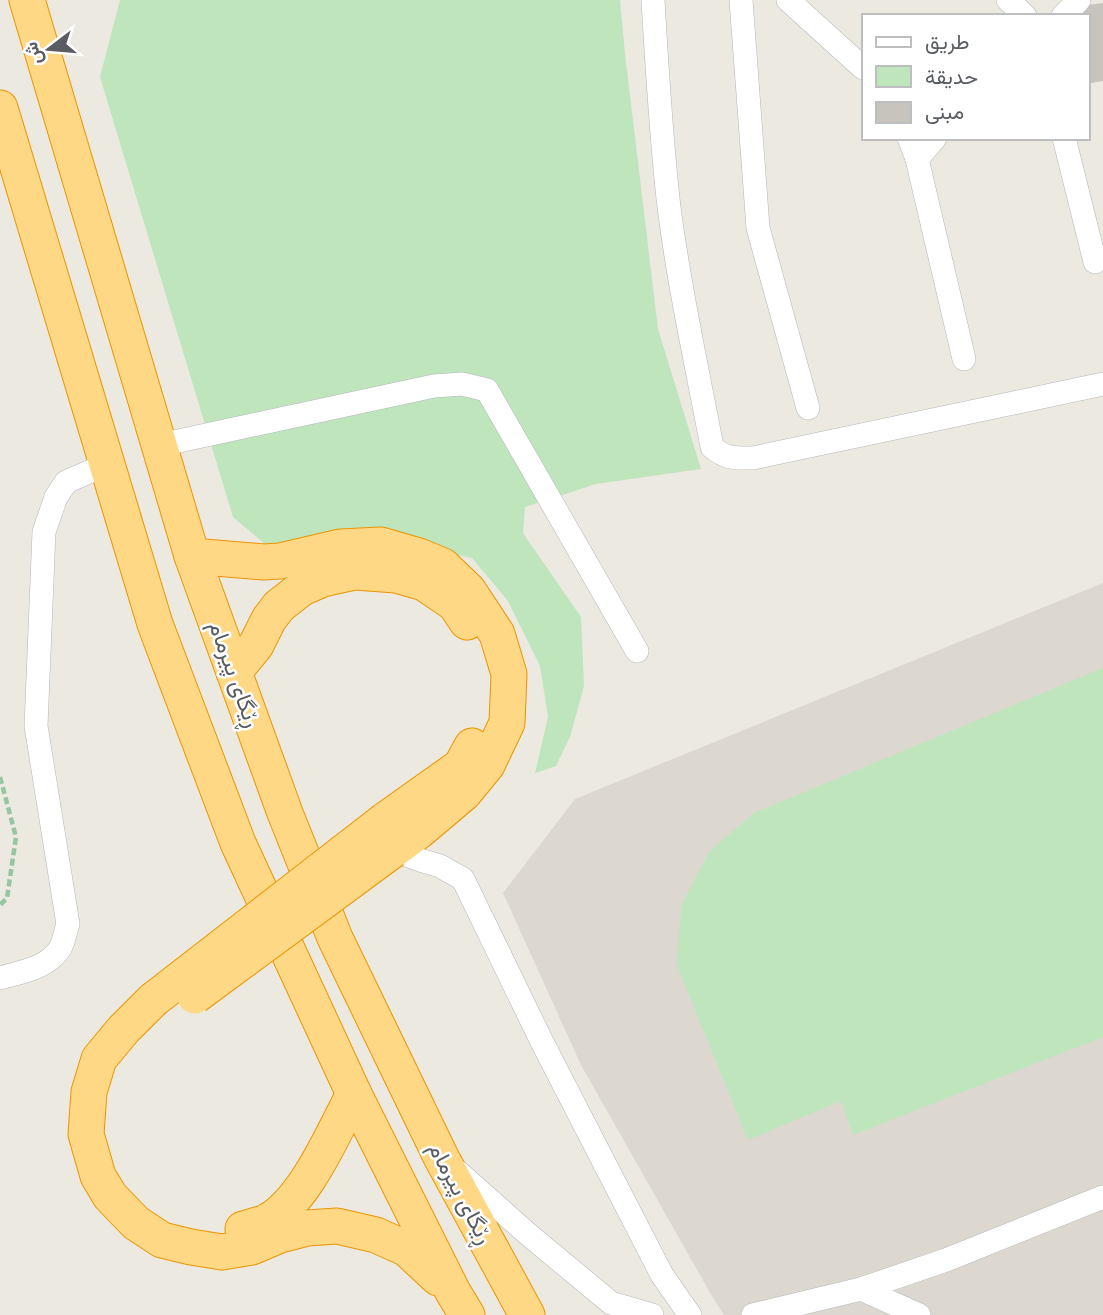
<svg xmlns="http://www.w3.org/2000/svg" width="1103" height="1315" font-family="'PT Sans',Vazirmatn,sans-serif">
<style>
.education{fill:#dcd8cf}
.green{fill:#bee5bc}
.building{fill:#c7c3bd}
.lines{fill:none;stroke-linecap:round;stroke-linejoin:round}
.minor-casing{stroke:#b3b7bb;stroke-width:24}
.highway-casing{stroke:#ed9400;stroke-width:37}
.path{stroke:#95c6a0;stroke-width:4.5;stroke-dasharray:7 3.5;stroke-linecap:butt}
.minor{stroke:#fff;stroke-width:23}
.highway{stroke:#fed885;stroke-width:35}
.highway-bridge-casing{stroke:#ed9400;stroke-width:37;stroke-linecap:butt}
.highway-bridge{stroke:#fed885;stroke-width:35}
.labels{text-anchor:middle;stroke-width:5;stroke-linejoin:round;paint-order:stroke}
.street-label{font-size:23px;fill:#595d62;stroke:#fff}
</style>
<rect width="100%" height="100%" fill="#ece9e0"/>
<polygon class="education" points="1103,583 1103,1315 724,1315 713,1298 581,1065 503,893 575,799"/>
<g class="green">
<polygon points="120,0 620,0 625,54 658,329 701,469 596,484 525,507 523,533 581,617 584,686 570,737 556,766 535,773 548,717 540,666 508,601 472,558 433,550 272,550 233,517 100,77"/>
<polygon points="1103,668 1103,1037 853,1135 841,1101 748,1140 676,963 682,904 709,852 754,813"/>
</g>
<polygon class="building" points="1103,3 1103,81 1091,83 1087,53 1087,16 1083,16 1081,6"/>
<g class="lines">
<defs>
<g id="minor">
<path d="M653,0C657,69 661,138 669,207C679,287 697,367 712,447C726,459 735,458 753,458L1103,384"/>
<polyline points="741,0 758,228 808,408"/>
<polyline points="788,0 863,68"/>
<polyline points="1008,0 1025,16"/>
<polyline points="1063,16 1079,0"/>
<polyline points="909,138 917,159 964,359"/>
<polyline points="1064,138 1095,262"/>
<polyline points="917,159 935,138"/>
<polyline points="160,445 434,386 462,384 487,390 637,651"/>
<polyline points="393,850 420,860 440,866 463,879 541,1040 662,1275 690,1315"/>
<path d="M0,978C21,972 45,969 59,950C64,943 65,932 68,924L36,726L44,532L56,497L66,482L107,464"/>
<polyline points="457,1171 529,1235 611,1303 652,1315"/>
<polyline points="861,1289 919,1315"/>
<polyline points="753,1315 861,1289 946,1260 1103,1197"/>
</g>
<g id="highway">
<polyline points="27,0 192,556 285,813 335,938 441,1157 527,1315"/>
<polyline points="0,108 155,624 238,843 354,1094 453,1292 467,1315"/>
<polyline points="192,556 264,562 280,561 340,547 381,545 419,556 443,566 468,590 497,634 509,674 507,723 487,765 464,793 419,831 393,850"/>
<polyline points="234,672 256,645 269,619 279,606 302,588 323,579 355,572 396,575 424,583 455,604 467,622"/>
<polyline points="385,820 461,766 472,746"/>
<polyline points="153,1000 123,1030 99,1059 89,1092 86,1134 98,1176 110,1196 136,1223 162,1240 191,1247 222,1252 252,1247 280,1235 307,1228 337,1226 376,1235 407,1249 438,1278"/>
<path d="M243,1229C250,1227 257,1225 264,1223C304,1205 334,1131 354,1094"/>
</g>
</defs>
<use href="#minor" class="minor-casing"/>
<use href="#highway" class="highway-casing"/>
<polyline class="path" points="0,777 16,837 7,898 0,905"/>
<use href="#minor" class="minor"/>
<use href="#highway" class="highway"/>
<defs>
<g id="highway-bridge">
<polyline points="195,996 393,850"/>
<polyline points="153,1000 385,820"/>
</g>
</defs>
<use href="#highway-bridge" class="highway-bridge-casing"/>
<use href="#highway-bridge" class="highway-bridge"/>
</g>
<g class="labels">
<g class="street-label">
<text transform="translate(235 674) rotate(70)" y="8">ڕێگای پیرمام</text>
<text transform="translate(461 1193) rotate(62)" y="8">ڕێگای پیرمام</text>
</g>
</g>
<rect x="862" y="14" width="228" height="126" fill="#ffffff" stroke="#bdbec0" stroke-width="2"/>
<rect x="876" y="37" width="35" height="10" fill="#ffffff" stroke="#bdbec0" stroke-width="2"/>
<text x="925" y="49" font-size="21" fill="#595d62">طريق</text>
<rect x="876" y="66" width="35" height="21" fill="#bee5bc" stroke="#bdbec0" stroke-width="2"/>
<text x="925" y="84" font-size="21" fill="#595d62">حديقة</text>
<rect x="876" y="102" width="35" height="21" fill="#c7c3bd" stroke="#bdbec0" stroke-width="2"/>
<text x="925" y="119" font-size="21" fill="#595d62">مبنى</text>
<g transform="translate(49 49) rotate(254)" stroke="#ffffff" stroke-width="5" paint-order="stroke">
<path d="M0-5L12 26L0 18L-12 26Z" fill="#595d62"/>
<text y="-10" font-size="19" font-weight="bold" text-anchor="middle" fill="#595d62">ش</text>
</g>
</svg>
